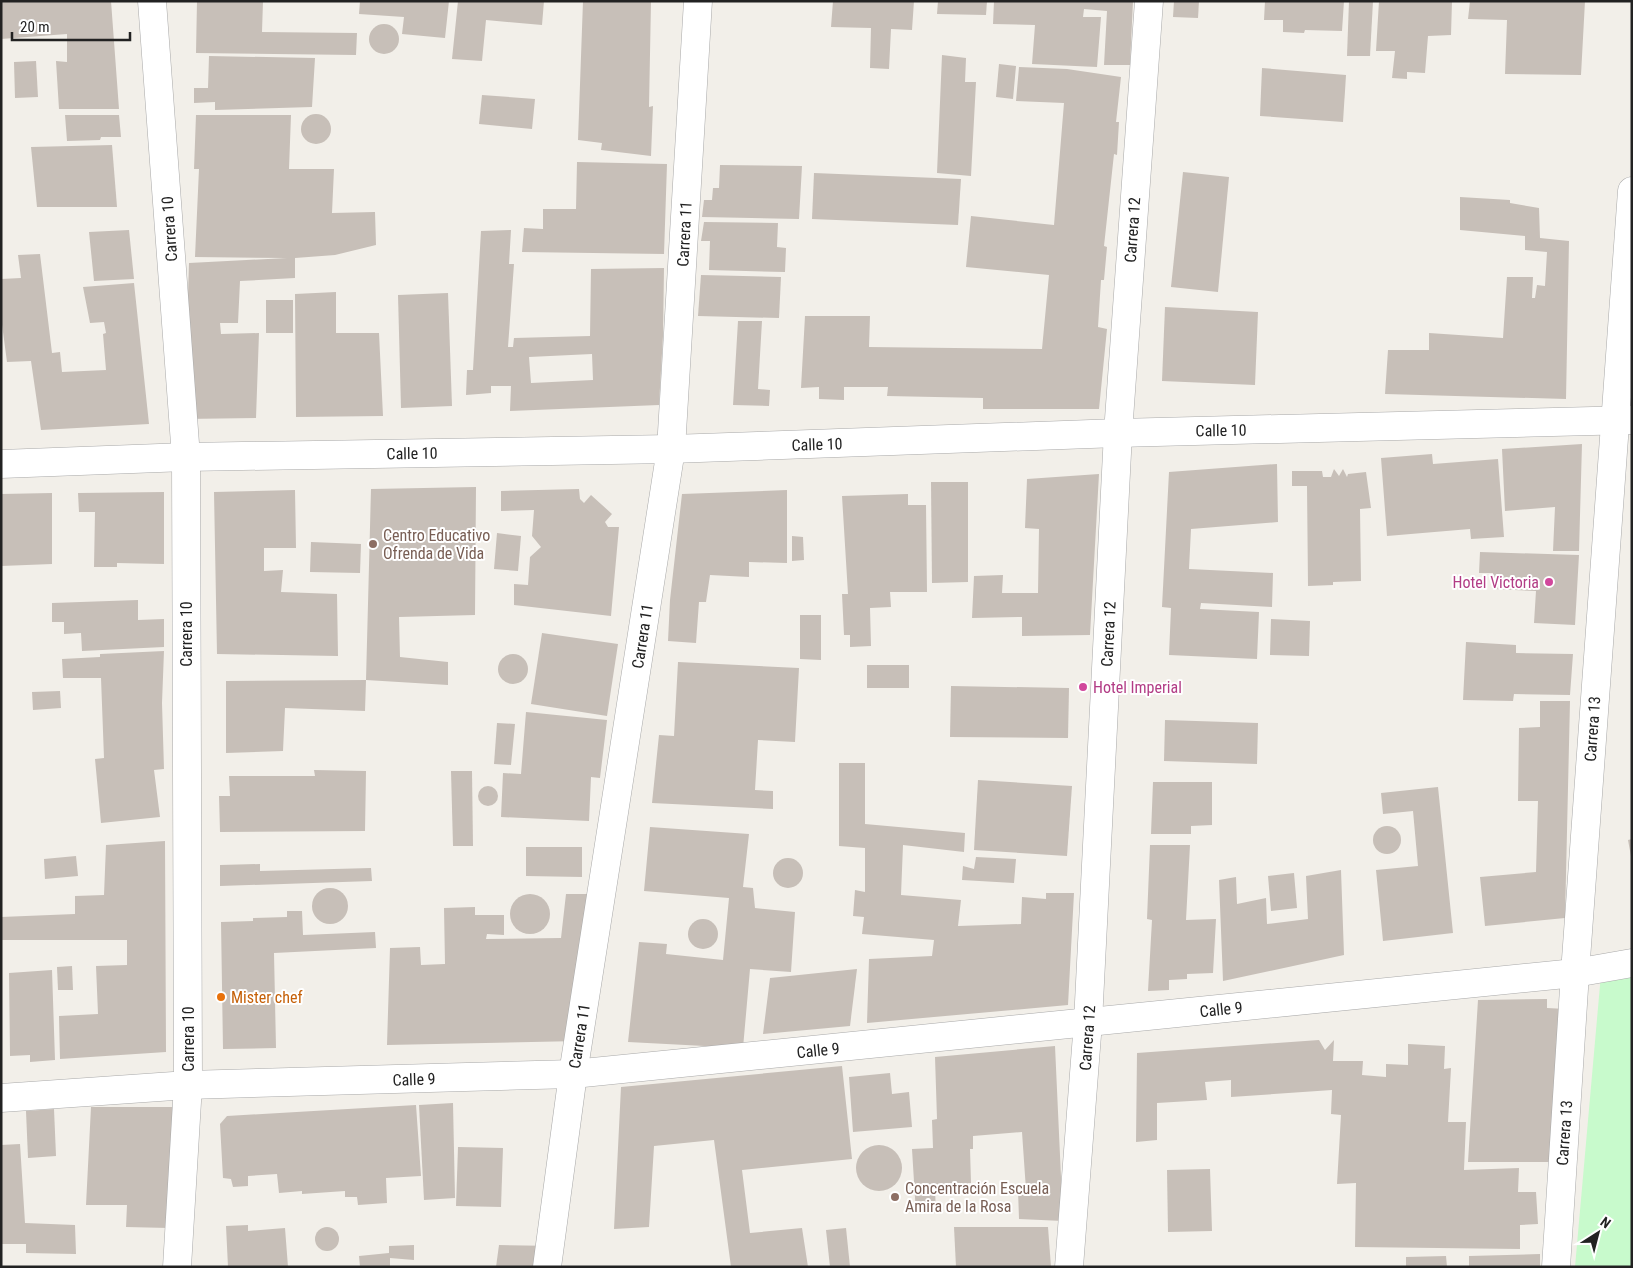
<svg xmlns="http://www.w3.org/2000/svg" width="1633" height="1268" font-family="'Roboto Condensed',sans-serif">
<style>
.park{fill:#c8facc}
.building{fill:#c7bfb8;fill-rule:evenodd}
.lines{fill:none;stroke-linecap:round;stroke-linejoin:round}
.street-casing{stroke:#a9a9a9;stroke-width:29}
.street{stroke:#fff;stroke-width:28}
.education-dot{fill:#8d6e63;stroke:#fff;stroke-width:2}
.hotel-dot{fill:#d1479c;stroke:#fff;stroke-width:2}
.food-dot{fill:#e8710a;stroke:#fff;stroke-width:2}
.labels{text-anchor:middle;stroke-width:4;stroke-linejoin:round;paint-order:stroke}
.street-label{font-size:16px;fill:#222;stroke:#fff}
.education-label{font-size:16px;fill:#785e54;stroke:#fff;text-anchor:start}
.hotel-label{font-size:16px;fill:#b23c85;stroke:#fff;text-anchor:end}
.food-label{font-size:16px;fill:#c56008;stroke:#fff;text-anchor:start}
</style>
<rect width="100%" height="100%" fill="#f2efe9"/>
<polygon class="park" points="1632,972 1632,1267 1575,1267 1601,974"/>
<g class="building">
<polygon points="1,1 111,1 119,109 59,109 56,61 67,62 67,34 1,39"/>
<polygon points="197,1 263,1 262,32 357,33 356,55 196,53"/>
<polygon points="360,1 449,1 445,38 402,34 404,17 359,14"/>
<polygon points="458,1 544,1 542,25 486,20 482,61 452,59"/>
<polygon points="583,1 651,1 649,107 653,106 651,156 601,150 602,143 578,140"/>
<polygon points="833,1 914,1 912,30 891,29 889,69 870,68 871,28 831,27"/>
<polygon points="938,1 987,1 986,15 937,14"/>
<polygon points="994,1 1133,1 1130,65 1104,65 1107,11 1084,9 1083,17 1101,17 1097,67 1032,64 1035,25 993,24"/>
<polygon points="1174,1 1199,1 1198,18 1173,17"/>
<polygon points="1265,1 1344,1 1342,31 1305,30 1304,33 1283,32 1283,20 1264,20"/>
<polygon points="1349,1 1373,1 1370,56 1347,56"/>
<polygon points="1379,1 1452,1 1451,35 1428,36 1425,73 1407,72 1407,79 1392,78 1395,51 1376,51"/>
<polygon points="1470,1 1585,1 1581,75 1505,74 1507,20 1468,19"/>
<circle cx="384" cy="39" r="15"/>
<polygon points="942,55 966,58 965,82 976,82 971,176 937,173"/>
<polygon points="209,56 315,58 312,107 215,110 215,102 194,103 194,88 208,88"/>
<polygon points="36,61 38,97 15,98 14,62"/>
<polygon points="999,64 1016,66 1013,99 996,97"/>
<polygon points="1019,67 1067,69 1121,77 1116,122 1119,122 1117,155 1114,154 1104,246 1107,247 1104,280 1101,280 1098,327 1107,329 1099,409 983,409 983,398 887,396 888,387 844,387 844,400 819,399 819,387 801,388 805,316 870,316 869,347 1042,349 1049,275 966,267 971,216 1054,225 1064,103 1016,101"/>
<polygon points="1262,68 1346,75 1343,122 1260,116"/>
<polygon points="482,95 535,99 532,129 479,124"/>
<circle cx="316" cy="129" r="15"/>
<polygon points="65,115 119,115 121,137 101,137 100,140 67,141"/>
<polygon points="196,115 291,115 289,169 334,169 332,213 375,212 376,245 335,255 295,258 295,278 240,281 238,323 220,323 221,334 259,333 256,418 184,419 189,263 287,258 195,257 199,169 194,169"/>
<polygon points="112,145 117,207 37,207 31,147"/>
<polygon points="577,162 667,164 664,254 522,252 524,228 543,229 543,209 576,209"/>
<polygon points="720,165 802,166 799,219 702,217 704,200 712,200 713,188 719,188"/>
<polygon points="1183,172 1229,177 1218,292 1171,287"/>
<polygon points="814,173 961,179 958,225 812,219"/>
<polygon points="1460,197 1510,200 1510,203 1539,208 1540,238 1569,241 1566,399 1385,394 1388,350 1429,350 1429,333 1503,338 1507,277 1533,277 1532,298 1535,298 1537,285 1545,286 1547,252 1525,250 1525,236 1460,230"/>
<polygon points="704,222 778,223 777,247 786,248 785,272 709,270 710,241 701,241"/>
<polygon points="129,230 134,279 94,281 89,232"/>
<path d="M511,230L509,264H514L508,347H513L514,338L590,336L591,269L664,268L663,336L659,405L510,411L511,386H491V393L466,395L467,370H473L481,231ZM592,354L593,380L531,383L529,357Z"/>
<polygon points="40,254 52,353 60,352 62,372 106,370 103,334 106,333 104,322 90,323 83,287 134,283 149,424 41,430 31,361 7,362 1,317 1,279 21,278 18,255"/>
<polygon points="701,275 781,277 779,318 698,316"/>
<polygon points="336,292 336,333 379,333 383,416 296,417 295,294"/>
<polygon points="448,293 452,406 401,408 398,295"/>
<rect x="266" y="300" width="27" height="33"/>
<polygon points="1165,307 1258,312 1255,385 1162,381"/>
<polygon points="738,321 762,321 758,389 770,390 769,406 733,405"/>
<polygon points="1582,444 1579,551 1553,551 1555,507 1505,511 1502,449"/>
<polygon points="1432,454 1433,464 1498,459 1504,537 1471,539 1470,529 1387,536 1381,458"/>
<polygon points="1277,464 1278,522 1191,529 1189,569 1273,573 1272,607 1201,603 1200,609 1259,612 1257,659 1169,655 1171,608 1162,607 1169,472"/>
<polygon points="1334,469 1339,476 1343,469 1347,477 1348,474 1366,472 1371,508 1360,509 1361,581 1333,582 1333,585 1308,586 1307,486 1292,486 1292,471 1322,471 1323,477 1331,477"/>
<polygon points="1099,474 1090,635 1022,636 1022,617 972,618 974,576 1003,575 1002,593 1038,593 1039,529 1025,528 1027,479"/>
<polygon points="931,482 968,482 968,582 932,583"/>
<polygon points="476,487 475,615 399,617 400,657 448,662 448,685 366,680 365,711 285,708 283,751 226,753 226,681 366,680 371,489"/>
<polygon points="579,489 580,499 584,503 591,495 612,514 605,522 608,527 619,527 611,616 514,605 514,584 528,585 530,557 541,547 532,536 534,510 501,511 501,491"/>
<polygon points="295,490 296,548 264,548 264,571 283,570 281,592 337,594 338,656 217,654 214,492"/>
<polygon points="787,490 787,563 749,562 749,577 710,575 706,602 699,602 696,643 668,641 670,600 682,494"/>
<polygon points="164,492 164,564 117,563 117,567 94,567 95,512 79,512 78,493"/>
<polygon points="52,493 52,564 1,566 1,494"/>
<polygon points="908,494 908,505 926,505 927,592 890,592 891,607 870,608 871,646 850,647 850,635 844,635 842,594 848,594 842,496"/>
<polygon points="497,533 521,536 518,571 494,569"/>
<polygon points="792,536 803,537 804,560 792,561"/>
<polygon points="311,542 361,544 360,573 310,572"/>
<polygon points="1480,552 1579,555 1575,625 1534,623 1536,591 1492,589 1493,573 1479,573"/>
<polygon points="138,600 138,620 164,619 164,647 82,651 81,633 64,634 64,622 52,622 52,603"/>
<polygon points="800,615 821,615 821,660 800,659"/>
<polygon points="1271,619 1310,621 1309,656 1270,655"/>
<polygon points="542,633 618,644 607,716 531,704"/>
<polygon points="1466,642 1516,645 1516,653 1573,654 1570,695 1514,694 1513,701 1463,700"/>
<polygon points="164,651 162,703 164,769 154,770 160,817 101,823 95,759 104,758 101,678 63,678 62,659 100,657 100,654"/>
<circle cx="513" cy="669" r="15"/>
<polygon points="678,662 799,668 795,742 758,740 755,790 773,791 773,809 652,803 659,735 674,736"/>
<rect x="867" y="665" width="42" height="23"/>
<polygon points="951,686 1069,688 1068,738 950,737"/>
<polygon points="60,691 61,708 33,710 32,692"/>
<polygon points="1540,701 1570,701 1565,918 1485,926 1480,877 1536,872 1538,801 1518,801 1519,728 1540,727"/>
<polygon points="526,712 607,720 600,778 591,777 589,821 501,817 503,773 521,774"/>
<polygon points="1165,720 1258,723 1257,764 1164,761"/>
<polygon points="497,723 515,724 511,765 494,764"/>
<polygon points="839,763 865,763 865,824 965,833 964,852 903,845 901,895 961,900 958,926 1021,924 1022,897 1046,899 1046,893 1074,893 1068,1005 867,1023 869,959 932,956 934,940 862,934 864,917 853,916 855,890 865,892 865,848 839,846"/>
<polygon points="314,770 366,771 365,831 220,832 219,796 230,796 229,776 315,776"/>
<polygon points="451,771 472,771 473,846 453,846"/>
<polygon points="978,780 1072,786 1067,856 974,850"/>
<polygon points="1153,782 1212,782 1212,825 1191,826 1191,834 1151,834"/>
<circle cx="488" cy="796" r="10"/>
<polygon points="1438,787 1453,933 1383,941 1376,870 1418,866 1413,811 1383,814 1381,793"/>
<circle cx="1387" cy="840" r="14"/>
<polygon points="650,827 749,834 743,887 753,888 755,908 795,912 791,972 750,969 743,1048 628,1042 639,942 667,944 666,954 723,960 729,898 644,891"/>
<polygon points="1632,839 1632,856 1631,856 1628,840"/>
<polygon points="165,841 166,1052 60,1059 59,1016 98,1014 96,966 127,965 127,940 1,940 1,917 75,914 75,896 104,895 106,845"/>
<polygon points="1150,845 1190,845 1186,920 1216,919 1213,973 1187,974 1187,979 1169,980 1169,990 1148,991 1152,920 1147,919"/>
<polygon points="526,847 582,847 582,877 526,876"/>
<polygon points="76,856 78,876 45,879 44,859"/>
<polygon points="976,857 1016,859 1014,883 962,880 963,866 974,869"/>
<circle cx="788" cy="873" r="15"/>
<polygon points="260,864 260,871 371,868 372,881 220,886 220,865"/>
<polygon points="1341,870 1344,955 1223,981 1219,880 1236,877 1237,904 1266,898 1267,924 1308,919 1306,876"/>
<polygon points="1294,873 1297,908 1271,911 1268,876"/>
<circle cx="330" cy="906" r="18"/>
<circle cx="530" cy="914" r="20"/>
<polygon points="566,894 589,894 579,1041 387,1045 390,948 420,947 421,965 445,964 444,908 475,907 475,915 504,915 504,935 487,934 486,939 561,938"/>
<polygon points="287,911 302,911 303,935 375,932 376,948 274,953 276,1048 223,1049 221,922 253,921 253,918 287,917"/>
<circle cx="703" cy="934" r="15"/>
<polygon points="72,966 73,990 58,990 57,967"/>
<polygon points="857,969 850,1026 763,1034 770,978"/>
<polygon points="52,970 55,1060 30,1062 30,1055 10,1056 9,973"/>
<polygon points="1547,999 1547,1008 1566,1009 1556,1162 1468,1162 1478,1000"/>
<polygon points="1319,1040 1325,1050 1334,1040 1333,1061 1363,1061 1362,1075 1386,1077 1386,1064 1408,1065 1408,1044 1445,1046 1444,1069 1451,1068 1448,1122 1466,1122 1464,1170 1519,1168 1518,1192 1536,1192 1538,1224 1520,1225 1520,1249 1355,1247 1356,1183 1337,1184 1341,1115 1331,1114 1332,1090 1231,1097 1231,1080 1205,1082 1207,1100 1157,1103 1157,1140 1136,1142 1137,1053"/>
<polygon points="1055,1046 1063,1221 1019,1219 1018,1190 1026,1190 1022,1132 973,1136 973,1149 970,1149 971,1183 968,1183 968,1187 935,1189 936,1213 916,1214 912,1149 933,1148 932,1120 937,1119 935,1057"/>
<polygon points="842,1066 852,1159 742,1170 750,1233 802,1228 808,1267 731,1267 714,1140 654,1146 649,1227 614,1229 621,1087"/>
<polygon points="890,1073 892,1094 909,1092 912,1127 853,1132 849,1077"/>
<polygon points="453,1103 455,1198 424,1200 419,1105"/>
<polygon points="416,1105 421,1176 386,1178 387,1203 358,1205 357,1197 345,1197 345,1191 302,1194 302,1191 279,1193 277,1174 248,1176 248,1186 233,1187 231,1179 223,1178 220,1124 227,1116"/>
<polygon points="91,1107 175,1107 169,1228 126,1227 127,1205 86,1205"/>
<polygon points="54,1109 56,1156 28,1158 26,1111"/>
<polygon points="20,1144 25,1223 75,1225 76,1254 26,1253 26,1244 1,1244 1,1145"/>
<circle cx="879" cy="1168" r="23"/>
<polygon points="458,1147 503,1148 501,1207 456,1206"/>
<polygon points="1210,1169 1212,1231 1168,1232 1167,1170"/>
<polygon points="248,1225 248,1231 285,1228 288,1267 228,1267 226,1226"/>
<polygon points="954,1227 1048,1227 1051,1267 956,1267"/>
<circle cx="327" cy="1239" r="12"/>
<polygon points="846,1228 850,1267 830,1267 826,1230"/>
<polygon points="414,1245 414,1260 390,1258 390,1267 360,1267 359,1256 389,1253 389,1246"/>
<polygon points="499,1245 558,1246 555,1267 496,1267"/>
<polygon points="1540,1254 1540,1267 1469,1267 1469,1256"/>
<polygon points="1446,1256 1447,1267 1406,1267 1406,1257"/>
</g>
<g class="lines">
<defs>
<g id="street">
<polyline points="152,1 186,457 188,1085 177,1267"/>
<polyline points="1,464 186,457 671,449 1118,433 1632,420"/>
<polyline points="1,1098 188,1085 573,1074 1575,973 1632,963"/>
<polyline points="547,1267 573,1074 671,449 698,1"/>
<polyline points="1069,1267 1088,1022 1118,433 1149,1"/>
<polyline points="1556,1267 1575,973 1632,191"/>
</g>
</defs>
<use href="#street" class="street-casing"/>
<use href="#street" class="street"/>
</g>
<g class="education-dot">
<circle cx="373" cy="544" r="5"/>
<circle cx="895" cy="1197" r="5"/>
</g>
<g class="hotel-dot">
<circle cx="1549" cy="582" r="5"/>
<circle cx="1083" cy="687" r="5"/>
</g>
<circle class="food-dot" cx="221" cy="997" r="5"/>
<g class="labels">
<g class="street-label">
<text transform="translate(169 229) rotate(-94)" y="6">Carrera 10</text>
<text transform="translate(1132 230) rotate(-86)" y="6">Carrera 12</text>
<text transform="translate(684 234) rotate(-87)" y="6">Carrera 11</text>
<text transform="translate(1221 430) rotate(-1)" y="6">Calle 10</text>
<text transform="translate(817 444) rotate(-2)" y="6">Calle 10</text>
<text transform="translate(412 453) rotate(-1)" y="6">Calle 10</text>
<text transform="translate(186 634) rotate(-90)" y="6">Carrera 10</text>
<text transform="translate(1108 634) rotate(-87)" y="6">Carrera 12</text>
<text transform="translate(642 636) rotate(-81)" y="6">Carrera 11</text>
<text transform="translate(1592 729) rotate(-86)" y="6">Carrera 13</text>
<text transform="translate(1221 1009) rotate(-6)" y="6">Calle 9</text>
<text transform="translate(579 1036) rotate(-81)" y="6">Carrera 11</text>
<text transform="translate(1087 1038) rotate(-86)" y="6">Carrera 12</text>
<text transform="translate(188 1039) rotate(-90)" y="6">Carrera 10</text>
<text transform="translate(818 1050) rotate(-6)" y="6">Calle 9</text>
<text transform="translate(414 1079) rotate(-2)" y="6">Calle 9</text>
<text transform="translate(1564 1133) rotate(-86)" y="6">Carrera 13</text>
</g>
<g class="education-label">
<text x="383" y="541">Centro Educativo<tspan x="383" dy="18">Ofrenda de Vida</tspan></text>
<text x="905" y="1194">Concentración Escuela<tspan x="905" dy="18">Amira de la Rosa</tspan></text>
</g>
<g class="hotel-label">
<text x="1539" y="588">Hotel Victoria</text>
<text x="1093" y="693" text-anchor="start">Hotel Imperial</text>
</g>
<g class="food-label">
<text x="231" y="1003">Mister chef</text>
</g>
</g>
<rect width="1633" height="1268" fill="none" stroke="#222222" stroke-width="5"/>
<g transform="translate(1598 1233) rotate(36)" stroke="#ffffff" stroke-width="4" paint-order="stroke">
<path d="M0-4L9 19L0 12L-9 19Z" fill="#222222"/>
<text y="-8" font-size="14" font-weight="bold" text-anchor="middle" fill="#222222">N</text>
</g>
<path d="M12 32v8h118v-8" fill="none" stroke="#222222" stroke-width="2.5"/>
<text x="20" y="32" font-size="15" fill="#222222" stroke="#ffffff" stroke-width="4" paint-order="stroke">20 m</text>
</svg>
